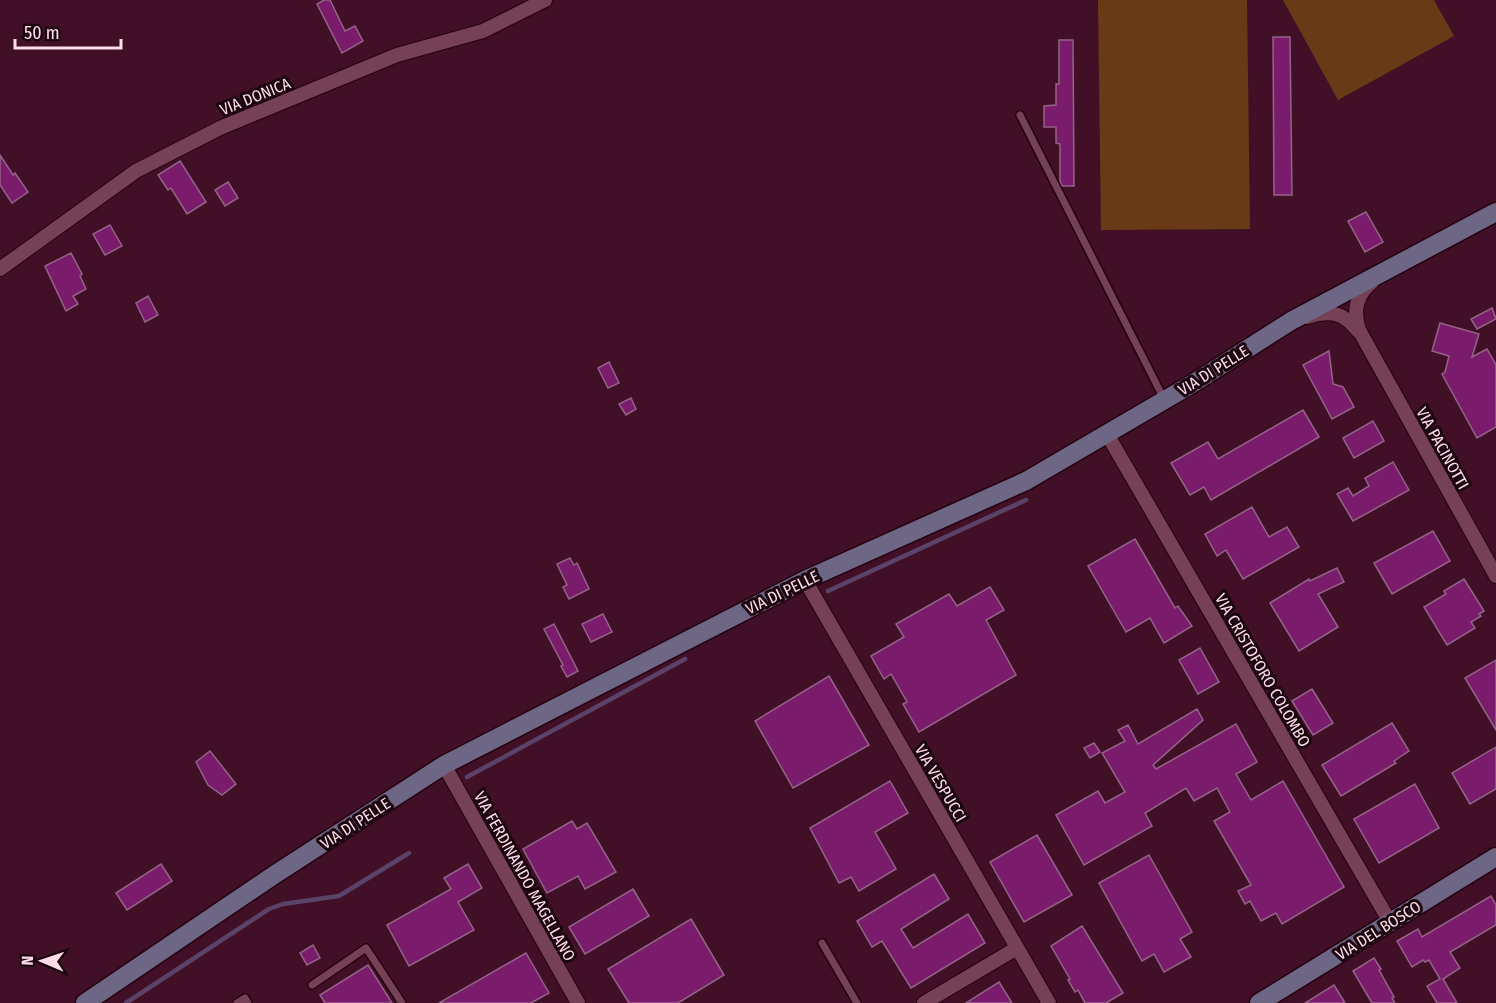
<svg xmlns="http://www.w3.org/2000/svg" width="1496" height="1003" font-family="'Fira Sans Condensed',sans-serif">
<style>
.pitch{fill:#693a16}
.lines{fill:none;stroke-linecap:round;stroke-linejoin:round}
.stream{stroke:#5a4268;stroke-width:4.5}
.building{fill:#7a1c6b;stroke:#936388;stroke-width:1.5}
.lane-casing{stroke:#250010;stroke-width:10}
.street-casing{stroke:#250010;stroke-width:16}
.secondary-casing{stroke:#250010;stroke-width:21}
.lane{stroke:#764056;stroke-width:7}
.street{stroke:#764056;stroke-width:14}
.secondary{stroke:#6e6685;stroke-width:18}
.labels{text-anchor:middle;stroke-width:6;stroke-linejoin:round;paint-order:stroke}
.street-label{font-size:16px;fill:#fedce8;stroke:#1b060f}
</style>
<rect width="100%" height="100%" fill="#411027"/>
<g class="pitch">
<polygon points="1098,0 1247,0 1250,229 1101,230"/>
<polygon points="1283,0 1434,0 1454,36 1338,100"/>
</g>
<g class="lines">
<g class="stream">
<polyline points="828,591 1026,500"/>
<polyline points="467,777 685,659"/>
<polyline points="126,1003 269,909 283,904 339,896 409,853"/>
</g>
</g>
<g class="building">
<polygon points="324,0 330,0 345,31 355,26 363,41 342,53 317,4"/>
<polygon points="1273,37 1290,37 1292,195 1274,195"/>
<polygon points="1059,40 1073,40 1074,186 1062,186 1060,181 1060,144 1056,143 1056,127 1044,127 1044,106 1056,105 1056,84 1059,84"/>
<polygon points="0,155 13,175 15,173 28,192 12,203 0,185"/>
<polygon points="180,161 206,202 187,214 171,188 168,190 158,175"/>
<polygon points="228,182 238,198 225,206 215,190"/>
<polygon points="1366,212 1383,242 1365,252 1348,221"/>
<polygon points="110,225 122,246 105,255 93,234"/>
<polygon points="71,253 82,274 80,276 86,289 73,296 78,304 66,311 45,266"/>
<polygon points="148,296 158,315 145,322 136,303"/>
<polygon points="1492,308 1496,319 1477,329 1471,319"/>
<polygon points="1440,323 1479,334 1472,357 1487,349 1496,365 1496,427 1477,438 1442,374 1445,372 1449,356 1432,351"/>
<polygon points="1329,351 1333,384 1343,387 1354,407 1332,419 1303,365"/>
<polygon points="609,362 619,383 608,388 598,368"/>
<polygon points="631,398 636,409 626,415 619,404"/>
<polygon points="1303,410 1319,437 1211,500 1204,487 1190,495 1171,463 1208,442 1218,459"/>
<polygon points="1373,421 1384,441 1354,458 1343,438"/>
<polygon points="1393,462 1409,490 1353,521 1337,494 1348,488 1353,496 1369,486 1365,478"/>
<polygon points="1252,507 1269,537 1287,527 1299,547 1243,579 1226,550 1217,556 1205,534"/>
<polygon points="1433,531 1450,561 1392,594 1374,563"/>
<polygon points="1135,539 1175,608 1178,606 1192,626 1164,643 1150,618 1126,632 1088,566"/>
<polygon points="570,558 574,565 577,563 589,589 569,599 563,587 567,585 557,564"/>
<polygon points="1337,568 1344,582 1318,594 1338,627 1299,651 1270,603 1309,579 1310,581"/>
<polygon points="1464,579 1484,611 1479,614 1481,616 1471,622 1475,628 1447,645 1424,607 1446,594 1444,591"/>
<polygon points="990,587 1004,610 986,620 1016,675 919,732 903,704 907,702 891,674 884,679 871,656 904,637 896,624 949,594 957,606"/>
<polygon points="603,614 612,632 591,642 582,624"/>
<polygon points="554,624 578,671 567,677 561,666 563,665 544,629"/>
<polygon points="1200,648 1219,682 1198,694 1179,660"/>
<polygon points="1496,660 1496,730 1465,678"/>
<polygon points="829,676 869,745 793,788 755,721"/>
<polygon points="1312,689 1333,723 1313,735 1292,701"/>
<polygon points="1197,709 1203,720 1153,765 1156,769 1236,724 1257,762 1236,774 1251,800 1283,781 1344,887 1282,924 1276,913 1261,921 1250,901 1245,904 1238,891 1251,885 1214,821 1230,812 1217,788 1194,801 1186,788 1145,813 1152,826 1084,865 1056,815 1098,791 1105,803 1125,792 1102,753 1125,741 1118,730 1128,725 1138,744"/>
<polygon points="1392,723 1409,751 1394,761 1396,763 1341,796 1322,765"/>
<polygon points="1094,743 1100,752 1090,758 1084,748"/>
<polygon points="1496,747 1496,789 1470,804 1452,773"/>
<polygon points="210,751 236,784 222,795 208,785 196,762"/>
<polygon points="890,781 908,813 875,832 896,869 859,891 851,877 839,883 810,828"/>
<polygon points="1415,784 1439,828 1379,863 1354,819"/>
<polygon points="572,821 577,829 587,823 616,872 585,889 578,876 547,893 523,849"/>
<polygon points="1037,835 1072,895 1024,922 990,862"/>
<polygon points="1149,855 1192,932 1180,939 1191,957 1164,972 1154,954 1142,961 1099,883"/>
<polygon points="161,864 172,881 127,910 116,893"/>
<polygon points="468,864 482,888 458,902 474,930 409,966 387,925 451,889 444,878"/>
<polygon points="934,874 949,899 901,929 913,948 968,914 985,943 911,988 882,941 872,947 857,921"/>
<polygon points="633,889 649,916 585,954 569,927"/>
<polygon points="1491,896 1496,905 1496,925 1450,952 1460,968 1443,979 1457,1003 1437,1003 1427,986 1440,979 1429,960 1425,962 1423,960 1412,967 1397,941 1418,929 1422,937"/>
<polygon points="691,919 724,975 678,1003 629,1003 608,969"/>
<polygon points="1082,926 1123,993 1106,1003 1085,1003 1078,990 1075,992 1068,980 1070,979 1051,946"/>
<polygon points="313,945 320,958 307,965 300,953"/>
<polygon points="526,953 549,993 531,1003 439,1003"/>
<polygon points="1374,958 1381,969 1379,970 1394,997 1392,998 1395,1003 1372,1003 1353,971"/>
<polygon points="368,965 392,1003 325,1003 320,995"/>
<polygon points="999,982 1012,1003 966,1003"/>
<polygon points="1334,985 1345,1003 1305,1003"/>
</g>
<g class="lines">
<defs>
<g id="lane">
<polyline points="1020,115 1164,399"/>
<polyline points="822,943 857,1003"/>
<polyline points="312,985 366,948 402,1003"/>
<polyline points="237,1003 245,998 248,1003"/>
</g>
<g id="street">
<polyline points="0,269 136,171 220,128 397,55 483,31 545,0"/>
<path d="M1372,282C1356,295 1353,310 1359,330L1496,576"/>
<path d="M1307,317C1331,310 1343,312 1358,331"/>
<polyline points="1107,434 1390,922"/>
<polyline points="805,580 1049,1003"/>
<polyline points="444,765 578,1003"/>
<polyline points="924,1003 1017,948"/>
</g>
<g id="secondary">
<polyline points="85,1003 274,875 444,765 805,580 1026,481 1192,384 1291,321 1496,212"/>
<polyline points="1259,1003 1496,857"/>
</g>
</defs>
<use href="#lane" class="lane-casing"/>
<use href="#street" class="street-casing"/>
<use href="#secondary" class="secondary-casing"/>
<use href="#lane" class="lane"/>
<use href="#street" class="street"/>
<use href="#secondary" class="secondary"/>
</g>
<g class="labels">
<g class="street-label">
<text transform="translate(255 96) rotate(-22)" y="6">VIA DONICA</text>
<text transform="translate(1213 370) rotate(-32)" y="6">VIA DI PELLE</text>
<text transform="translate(1443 448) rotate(61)" y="6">VIA PACINOTTI</text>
<text transform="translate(782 592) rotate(-26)" y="6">VIA DI PELLE</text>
<text transform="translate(1263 670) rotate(60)" y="6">VIA CRISTOFORO COLOMBO</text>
<text transform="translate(941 783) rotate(60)" y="6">VIA VESPUCCI</text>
<text transform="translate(355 823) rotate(-33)" y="6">VIA DI PELLE</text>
<text transform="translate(525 876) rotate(61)" y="6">VIA FERDINANDO MAGELLANO</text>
<text transform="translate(1378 930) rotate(-32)" y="6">VIA DEL BOSCO</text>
</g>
</g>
<g transform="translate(42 961) rotate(272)" stroke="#1b060f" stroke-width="4.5" paint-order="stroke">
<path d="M0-4.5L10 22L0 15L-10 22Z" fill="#fedce8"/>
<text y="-9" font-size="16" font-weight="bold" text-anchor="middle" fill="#fedce8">N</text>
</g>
<path d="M15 39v9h106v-9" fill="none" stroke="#fedce8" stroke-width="3"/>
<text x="24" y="39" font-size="18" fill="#fedce8" stroke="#1b060f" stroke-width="4.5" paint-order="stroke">50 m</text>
</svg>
